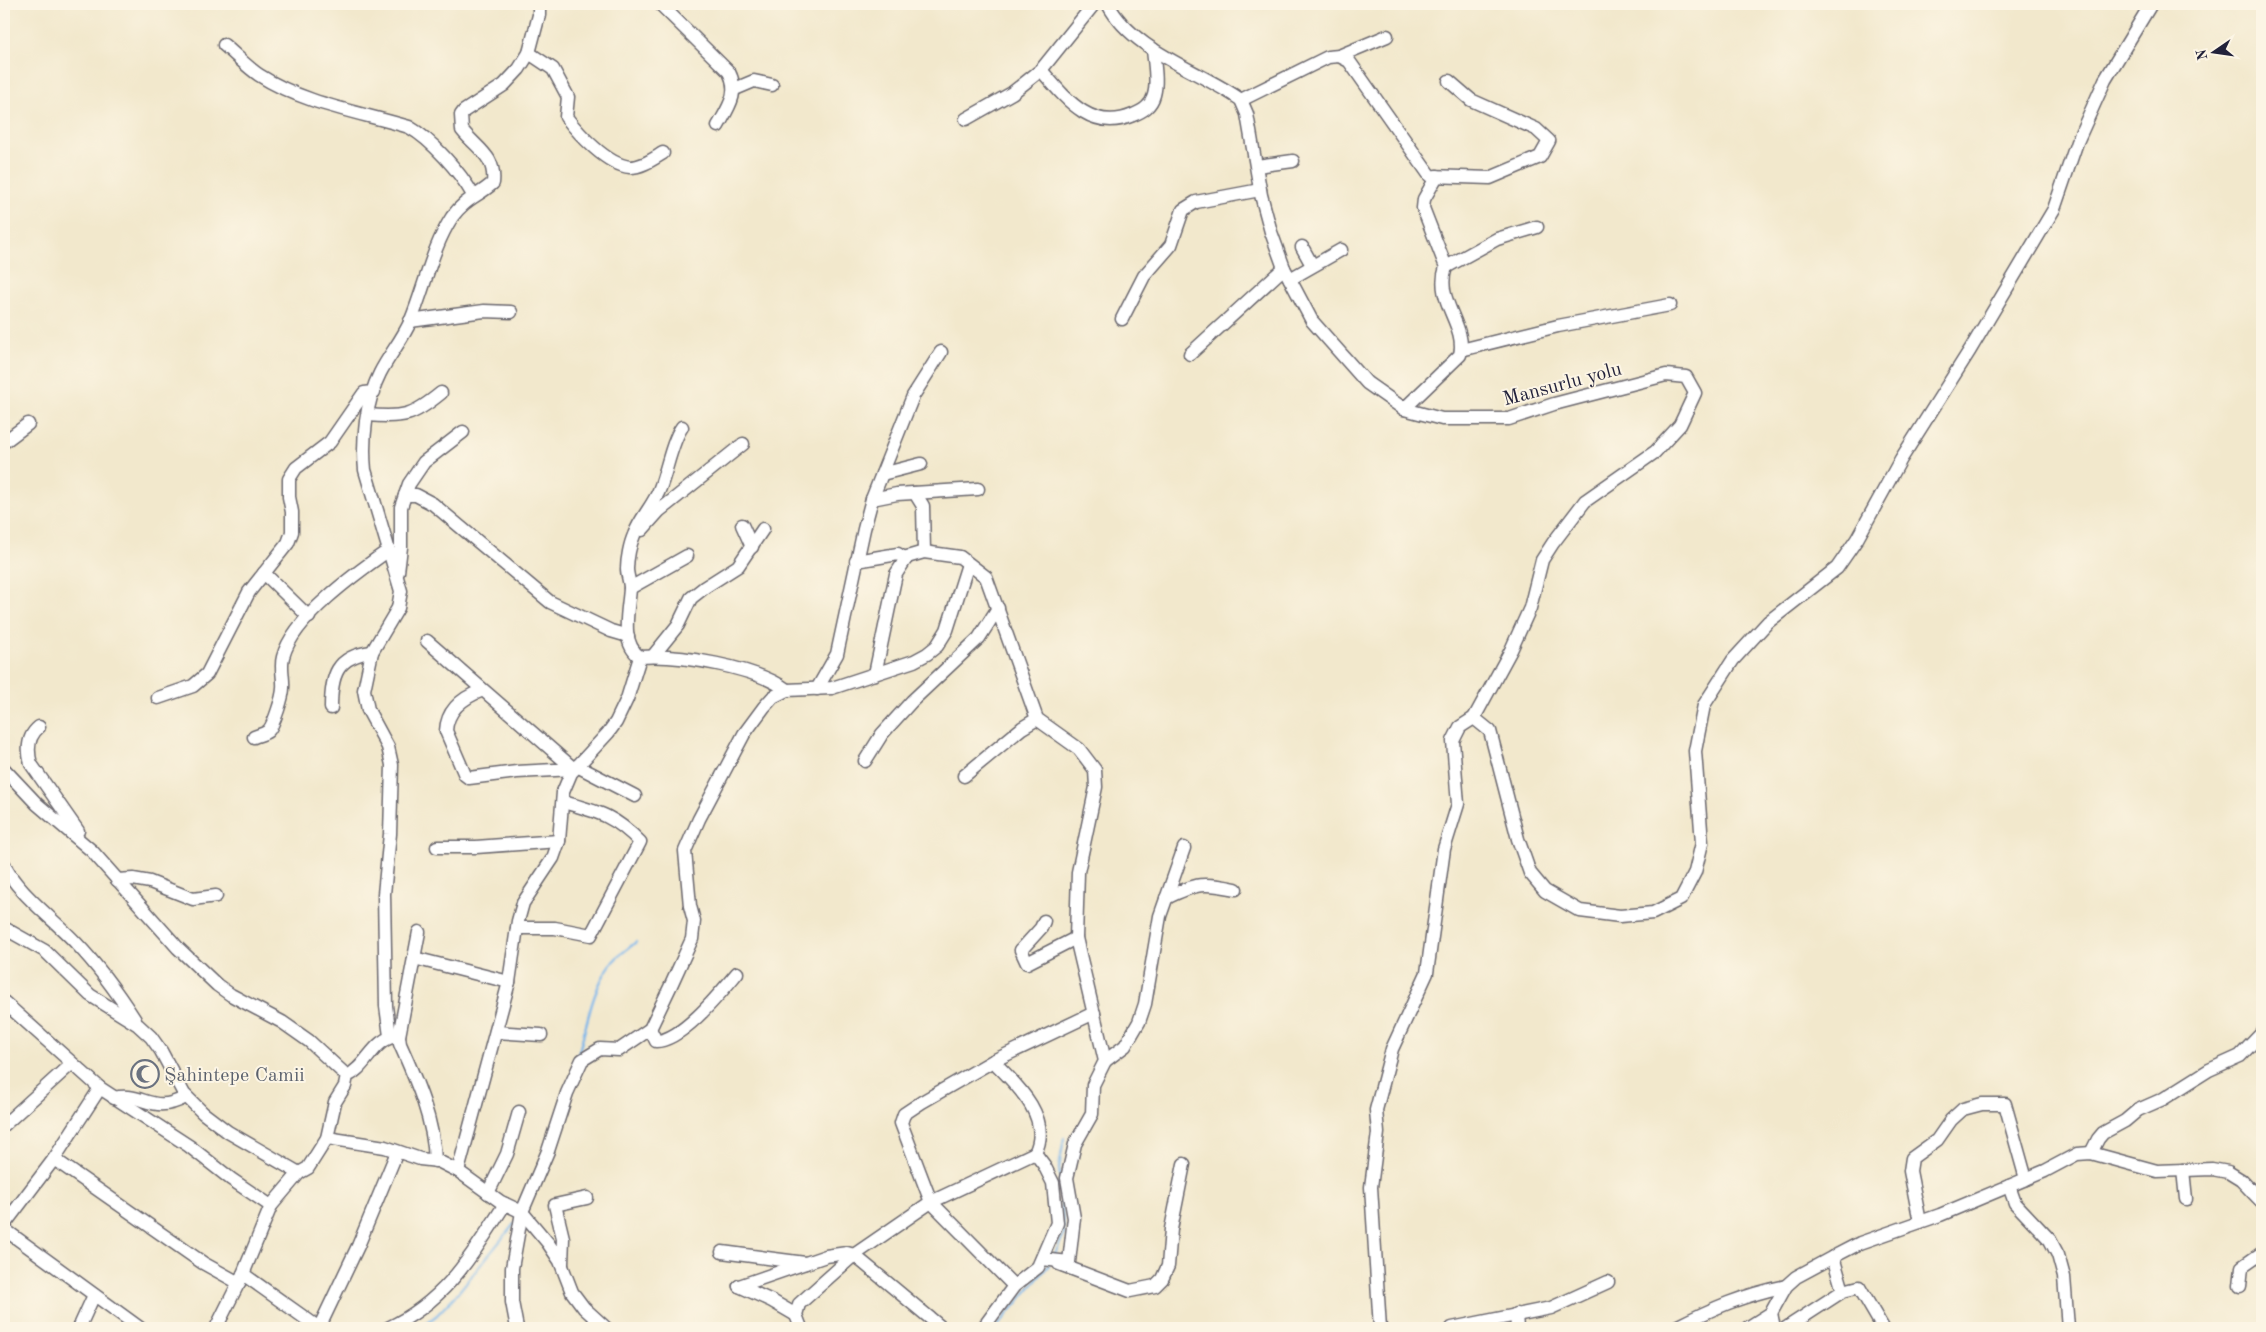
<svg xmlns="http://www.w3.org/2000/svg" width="2266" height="1332" font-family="'Old Standard TT',serif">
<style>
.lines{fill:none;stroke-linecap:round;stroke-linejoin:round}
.stream{stroke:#78b5ea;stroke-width:2.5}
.minor-casing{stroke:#6b676e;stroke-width:15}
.minor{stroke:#fff;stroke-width:12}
.labels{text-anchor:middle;stroke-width:4;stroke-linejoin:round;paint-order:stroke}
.street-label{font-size:20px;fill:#22223b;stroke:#fcf5e5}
.worship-label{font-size:20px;fill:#5b616d;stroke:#fcf5e5;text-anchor:start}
</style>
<rect width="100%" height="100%" fill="#fcf5e5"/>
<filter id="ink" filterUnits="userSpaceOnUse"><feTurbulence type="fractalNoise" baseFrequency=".02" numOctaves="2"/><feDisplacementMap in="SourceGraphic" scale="10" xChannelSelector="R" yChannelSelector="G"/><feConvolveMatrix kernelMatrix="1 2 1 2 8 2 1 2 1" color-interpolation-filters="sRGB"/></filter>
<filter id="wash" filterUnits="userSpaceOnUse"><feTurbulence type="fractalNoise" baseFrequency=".0096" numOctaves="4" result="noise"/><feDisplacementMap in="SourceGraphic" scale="20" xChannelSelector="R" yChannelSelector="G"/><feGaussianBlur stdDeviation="1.12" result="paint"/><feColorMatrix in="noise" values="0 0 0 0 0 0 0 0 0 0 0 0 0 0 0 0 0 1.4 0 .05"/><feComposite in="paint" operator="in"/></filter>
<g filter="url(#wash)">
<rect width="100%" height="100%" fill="#f2e8cc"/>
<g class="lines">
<g class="stream">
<path d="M577,1058C587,1027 591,990 612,963C618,955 628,949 636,942"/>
<polyline points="1054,1256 1064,1234 1059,1168 1064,1138"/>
<polyline points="420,1328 437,1315 456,1295 514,1224"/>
<polyline points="996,1328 1049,1265"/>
</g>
</g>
</g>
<g filter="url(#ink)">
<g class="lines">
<defs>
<g id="minor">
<path d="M660,4L729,72C740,93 728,108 718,126"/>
<path d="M1108,4C1132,51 1201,71 1241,100L1247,114L1261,195L1271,232L1284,268L1312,321L1367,383L1404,409L1442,419H1509L1554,404L1666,375L1686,377L1695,393L1680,425L1655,452L1585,501L1553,543L1542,560L1530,608L1511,650L1474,718"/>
<path d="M224,45C236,55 247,67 259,75C304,104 359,112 409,127C432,140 460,172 473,195"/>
<path d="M529,53L553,69L568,97L566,117C579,134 607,165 630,167C642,167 653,159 663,153"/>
<polyline points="1339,56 1387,36"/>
<path d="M1041,70C1065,98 1091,133 1133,115C1143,111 1151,106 1154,95C1158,81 1154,63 1153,49"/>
<polyline points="735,89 754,81 772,85"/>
<polyline points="1241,100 1328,57 1339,56 1349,61 1430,176 1490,178 1540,157 1549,141 1536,129 1471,100 1449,81"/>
<polyline points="966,119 1012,93 1041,70 1094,4"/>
<polyline points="1257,166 1293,161"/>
<polyline points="1437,176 1424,199 1423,208 1446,267"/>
<polyline points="1302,247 1312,265"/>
<polyline points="1290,279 1341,250"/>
<polyline points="1122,319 1144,276 1171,245 1183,210 1196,202 1260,190"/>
<polyline points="410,321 484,311 511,312"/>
<polyline points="1461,350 1558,326 1670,305"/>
<polyline points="1190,354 1284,268"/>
<path d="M1404,409L1460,355C1467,324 1434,301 1446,267L1497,239L1537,227"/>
<path d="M368,415C404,418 413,416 441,393"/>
<polyline points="4,442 28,424"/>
<polyline points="882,474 921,464"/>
<polyline points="915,493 923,506 924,552"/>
<polyline points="405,495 416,495 433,504 550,602 611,631 628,636"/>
<polyline points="872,499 897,494 978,489"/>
<polyline points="742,525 752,547"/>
<polyline points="642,530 659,511 743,444"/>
<polyline points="856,561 898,554 906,559"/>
<polyline points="398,572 401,547 401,507 409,484 424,462 463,432"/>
<polyline points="264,573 309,617"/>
<polyline points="630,588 687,556"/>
<path d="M427,641L574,769L517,772L469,778L465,775L446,731C447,709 464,697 483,690"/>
<polyline points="653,656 678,625 691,598 705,587 738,566 763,529"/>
<path d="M640,657C619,642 629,609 630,588C630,582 627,575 627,569C627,559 630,544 634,535C640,518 654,505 660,488C667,470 672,441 682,427"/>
<polyline points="875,674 896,574 907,557 924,552 960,557 986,577 1037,719 1079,749 1095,770 1096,787 1078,872 1076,938 1105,1061 1093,1085 1092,1114 1075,1144 1067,1178 1074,1218 1069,1262 1042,1259"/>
<polyline points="817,689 837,654 864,529 872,499 913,396 941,352"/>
<polyline points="158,698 193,686 207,674 249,592 288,543 292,532 292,512 289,497 289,479 296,468 330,442 364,393 374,392"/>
<path d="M331,708C331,676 336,656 372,652"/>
<path d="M39,727C28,736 27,750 31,764L78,831"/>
<path d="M254,737C259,735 264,734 268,731C274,725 283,696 283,688C284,678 280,667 283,657C293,618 356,573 389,550"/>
<polyline points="865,761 882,734 912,701 979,638 998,608"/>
<polyline points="577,766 635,796"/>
<polyline points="4,769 37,804 92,851 178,948 217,985 231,995 282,1022 309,1041 347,1076"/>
<polyline points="964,776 1022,728 1037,719"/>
<polyline points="437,847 476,847 559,841"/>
<path d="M4,864C14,890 56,921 76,943C99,967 117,992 135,1020"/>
<polyline points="117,880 133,879 150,882 193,899 216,896"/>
<path d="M1166,898C1197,883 1203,882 1236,889"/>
<polyline points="1044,921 1041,928 1021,950 1027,963 1076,938"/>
<polyline points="4,928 45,951 90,995 138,1025 151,1037 161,1051 184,1094 203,1113 228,1132 299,1173"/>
<path d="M517,928H555L591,935L640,842C614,815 598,812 563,802"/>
<path d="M419,932L399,1036L400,1044C416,1080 434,1120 435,1161"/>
<polyline points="414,958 509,982"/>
<polyline points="4,1002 100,1088 189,1146 231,1179 271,1206"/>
<path d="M650,1029L656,1041C682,1041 721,992 737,973"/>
<polyline points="496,1032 541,1035"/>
<path d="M390,1036L386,1006L384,894L390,834L392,765L388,747L368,710L364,690L372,652L398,608L401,591L365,470C362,440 366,400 380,373C389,355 403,339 411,320C425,286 432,248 452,217C466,198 477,197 493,183C496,156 477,149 462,130L461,115L464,111L504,85L519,69L529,53L539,15V4"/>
<polyline points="993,1061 1094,1013"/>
<polyline points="1105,1061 1125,1046 1139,1022 1145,1004 1160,916 1184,848"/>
<path d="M114,1098C143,1091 151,1116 186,1097"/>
<polyline points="4,1125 71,1064"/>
<polyline points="327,1138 385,1147 420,1159 438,1161 458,1171 501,1202 522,1212 548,1243 560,1261 572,1292 584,1308 606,1328"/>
<polyline points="2091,1153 2098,1139 2103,1133 2125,1121 2138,1110 2163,1099 2209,1070 2240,1056 2262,1033"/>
<polyline points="54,1159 203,1263 239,1283"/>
<polyline points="2183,1170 2186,1199"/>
<path d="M458,1171L509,982L518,921L523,903L553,858L559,841L563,792L571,773L608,733L616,722L627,699L640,657C678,654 756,667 787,690"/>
<polyline points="2009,1186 2015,1203 2050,1240 2058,1255 2064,1277 2068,1328"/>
<polyline points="488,1193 507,1154 519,1112"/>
<polyline points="1920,1222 1910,1171 1912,1158 1937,1140 1951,1120 1963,1109 1982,1104 2005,1104 2026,1179"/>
<polyline points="4,1225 54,1159 100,1088"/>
<polyline points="4,1229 140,1328"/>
<polyline points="722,1252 805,1263"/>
<polyline points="562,1264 563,1238 555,1205 587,1198"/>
<polyline points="1059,1264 1130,1291 1155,1286 1162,1279 1168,1266 1171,1229 1184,1164"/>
<polyline points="243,1274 319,1328 358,1246 397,1152"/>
<polyline points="739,1286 826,1256 847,1253 854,1255 942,1328"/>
<polyline points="739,1286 772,1301 796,1315"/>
<polyline points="2240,1286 2242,1267 2262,1253"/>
<polyline points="1843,1291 1859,1287 1883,1328"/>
<polyline points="1771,1313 1774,1328"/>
<polyline points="1516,1314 1517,1328"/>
<polyline points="79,1328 94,1295"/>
<path d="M216,1328L243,1274L271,1206L299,1173L308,1168L327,1138L335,1102L345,1086L347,1076C368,1067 373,1037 399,1036"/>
<path d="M388,1328C446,1301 472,1255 505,1204"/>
<polyline points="517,1328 512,1302 512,1268 522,1212 548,1151 567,1093 582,1060 600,1049 619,1050 650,1029 672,983 692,939 694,921 690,906 685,851 699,819 744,734 764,707 773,697 787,690 832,688 914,661 927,654 937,646 947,630 968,564"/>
<polyline points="801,1328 796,1315 799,1304 854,1255 931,1202 1035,1153"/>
<path d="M983,1328L1014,1286L1038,1267L1057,1223L1053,1183L1044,1165L1035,1153C1053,1118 1016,1084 993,1061L922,1102L904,1114L901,1123L931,1202L1014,1286"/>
<polyline points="1380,1328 1371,1187 1378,1133 1376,1110 1392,1049 1427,973 1444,849 1458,804 1453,741 1460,727 1474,718 1490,731 1518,839 1530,873 1545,891 1580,911 1620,916 1653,913 1681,899 1695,872 1702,843 1695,751 1704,705 1733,660 1768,622 1837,568 1857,539 1901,459 1970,350 2054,209 2077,142 2105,80 2151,4"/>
<polyline points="1452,1328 1551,1308 1608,1282"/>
<path d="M1674,1328C1713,1308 1743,1295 1786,1286"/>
<polyline points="1747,1328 1771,1313 1786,1286 1796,1277 1833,1257 1860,1243 1940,1215 2045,1171 2077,1154 2091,1153 2157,1171 2212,1169 2228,1172 2241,1180 2262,1202"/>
<polyline points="1786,1328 1843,1291 1833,1257"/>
</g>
</defs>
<use href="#minor" class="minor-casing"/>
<use href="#minor" class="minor"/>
</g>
</g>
<defs>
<symbol id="mosque-ring" viewBox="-11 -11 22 22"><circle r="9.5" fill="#fcf5e5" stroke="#6b7280" stroke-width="1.5"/><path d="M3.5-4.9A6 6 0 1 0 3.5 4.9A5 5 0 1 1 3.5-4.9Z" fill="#6b7280"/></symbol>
</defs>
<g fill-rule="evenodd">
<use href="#mosque-ring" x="129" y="1058" width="32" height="32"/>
</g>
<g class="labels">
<g class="street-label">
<text transform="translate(1562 383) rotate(-15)" y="7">Mansurlu yolu</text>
</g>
<g class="worship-label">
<text x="164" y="1081">Şahintepe Camii</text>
</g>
</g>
<rect width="2266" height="1332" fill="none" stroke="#fcf5e5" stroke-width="20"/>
<g transform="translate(2214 52) rotate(257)" stroke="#fcf5e5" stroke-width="4" paint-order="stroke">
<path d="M0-4L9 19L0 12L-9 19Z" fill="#22223b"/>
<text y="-8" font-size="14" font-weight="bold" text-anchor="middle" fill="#22223b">N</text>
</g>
</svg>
